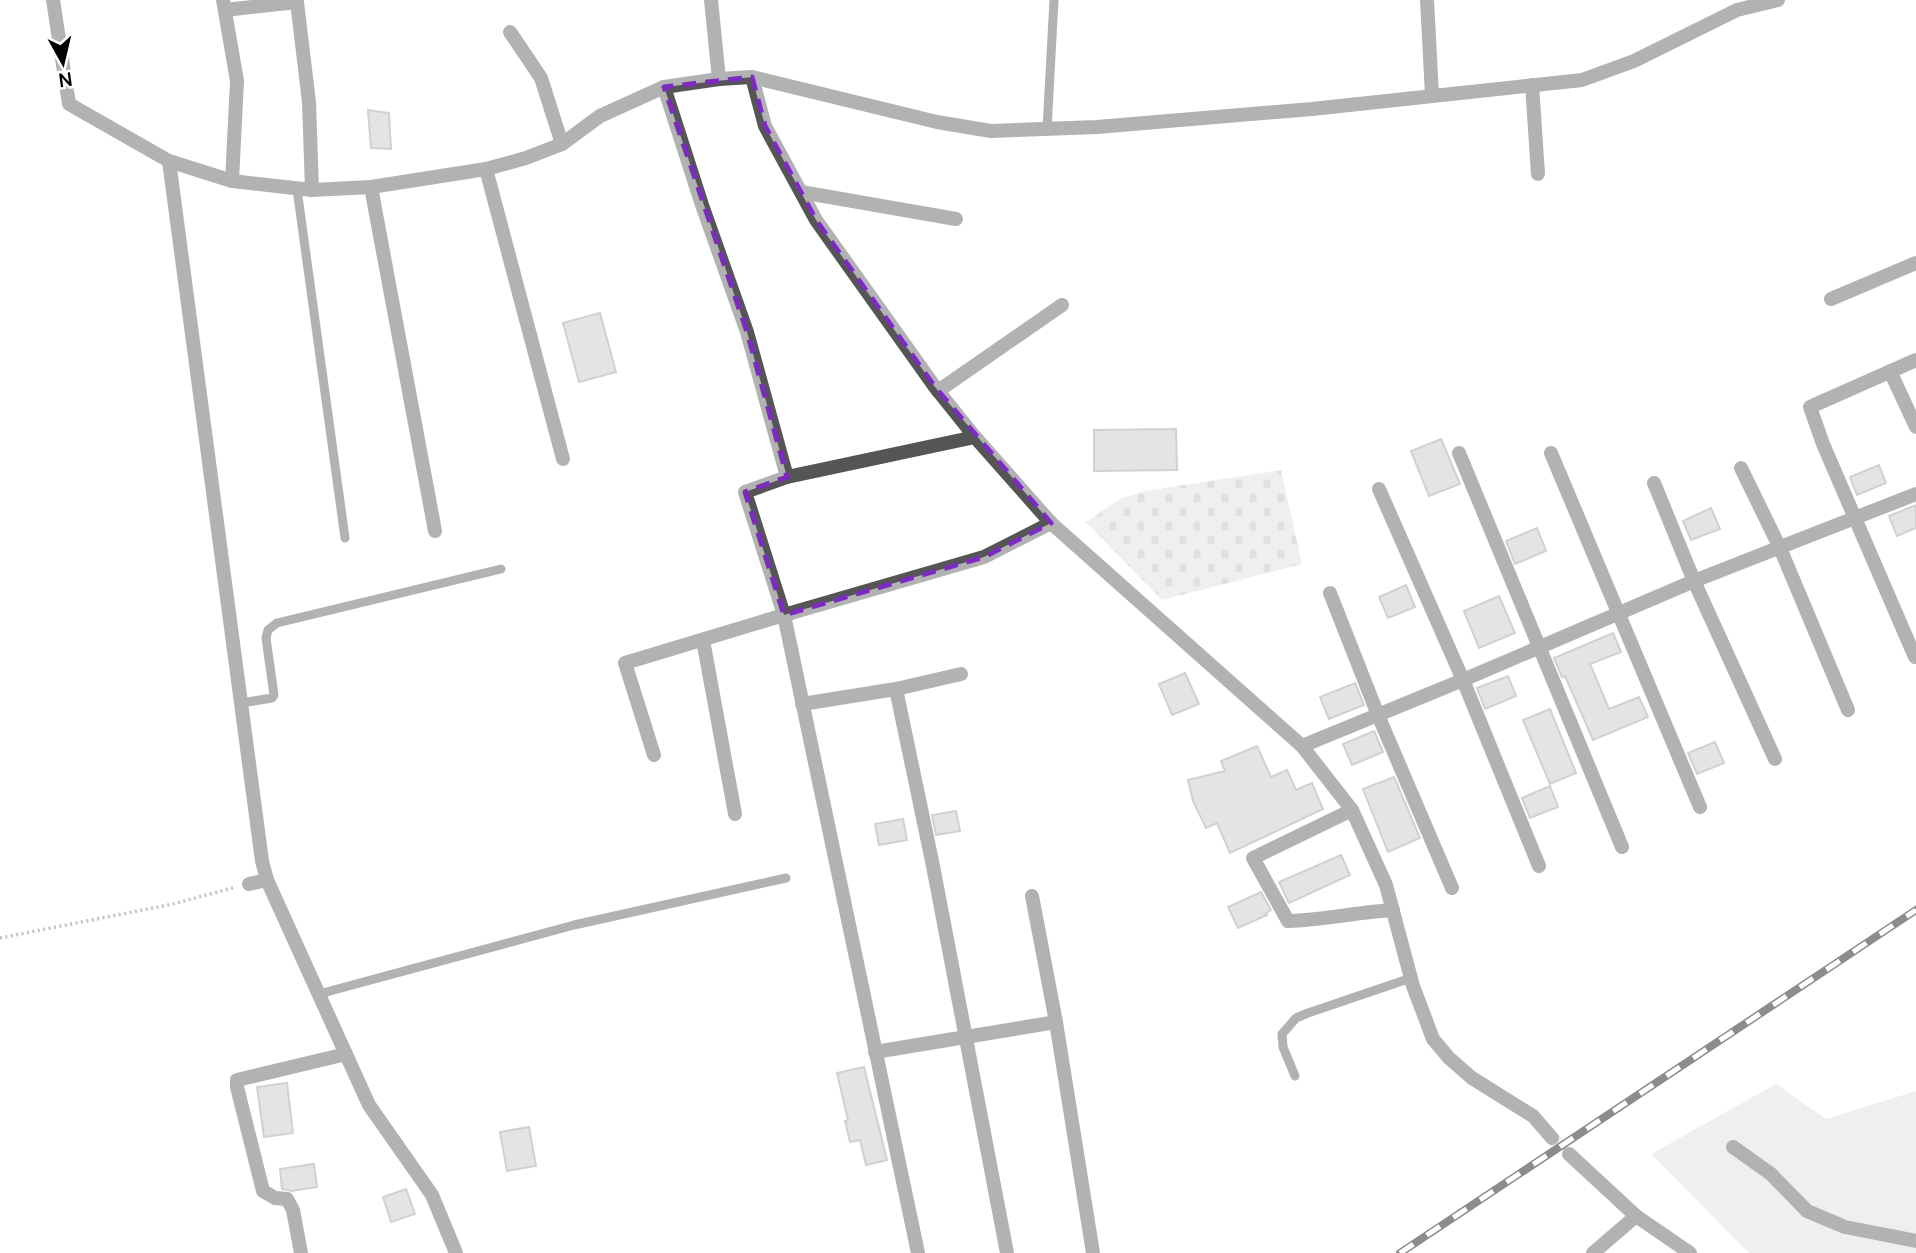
<svg xmlns="http://www.w3.org/2000/svg" width="1916" height="1253" font-family="Manrope,sans-serif">
<style>
.grass{fill:#dcdcdc}
.cemetery{fill:url(#cemetery-stones)}
.building{fill:#c4c4c4;stroke:#999;stroke-width:2}
.lines{fill:none;stroke-linecap:round;stroke-linejoin:round}
.tertiary-tunnel{stroke:#d9d9d9;stroke-width:14;stroke-dasharray:14 7;stroke-linecap:butt}
.path{stroke:#777;stroke-width:3.5;stroke-dasharray:2 3.5;stroke-linecap:butt}
.service{stroke:#555;stroke-width:9}
.minor{stroke:#555;stroke-width:14}
.tertiary{stroke:#555;stroke-width:14}
.rail-casing{stroke:#000;stroke-width:8}
.rail{stroke:#fff;stroke-width:5;stroke-dasharray:16;stroke-linecap:butt}
.marked{fill:none;stroke:#7b2cbf;stroke-width:5;stroke-dasharray:14 9;stroke-linejoin:round}
</style>
<defs>
<pattern id="cemetery-stones" width="16" height="16" patternUnits="userSpaceOnUse" patternTransform="scale(1.75)"><rect width="16" height="16" fill="#dcdcdc"/><path d="M2 7V4a2 2 0 0 1 4 0v3zM10 15v-3a2 2 0 0 1 4 0v3z" fill="#bbb"/></pattern>
</defs>
<rect width="100%" height="100%" fill="#fff"/>
<polygon class="grass" points="1776,1084 1826,1119 1916,1091 1916,1253 1749,1253 1651,1154"/>
<polygon class="cemetery" points="1281,470 1302,564 1162,600 1086,522 1120,499 1145,491"/>
<g class="building">
<polygon points="368,110 389,113 391,149 371,148"/>
<polygon points="600,313 616,372 579,382 563,323"/>
<polygon points="1176,429 1177,470 1094,471 1094,430"/>
<polygon points="1441,439 1460,484 1429,496 1411,451"/>
<polygon points="1879,465 1886,483 1857,495 1850,477"/>
<polygon points="1916,505 1916,528 1897,536 1889,516"/>
<polygon points="1711,508 1720,529 1691,540 1683,521"/>
<polygon points="1537,528 1546,551 1515,564 1506,541"/>
<polygon points="1406,585 1415,607 1388,618 1379,597"/>
<polygon points="1499,596 1515,633 1479,648 1464,611"/>
<polygon points="1613,633 1621,652 1590,664 1609,709 1639,697 1648,717 1593,740 1565,676 1562,677 1554,658"/>
<polygon points="1185,673 1199,704 1172,715 1159,684"/>
<polygon points="1508,676 1516,696 1485,709 1477,688"/>
<polygon points="1355,683 1364,705 1329,719 1320,697"/>
<polygon points="1550,709 1576,773 1550,784 1523,720"/>
<polygon points="1374,731 1383,752 1352,765 1343,744"/>
<polygon points="1715,742 1724,763 1697,774 1688,753"/>
<polygon points="1257,746 1271,777 1287,770 1296,790 1312,783 1323,809 1230,853 1217,823 1206,828 1193,801 1188,780 1225,771 1221,761"/>
<polygon points="1394,777 1420,838 1388,852 1363,789"/>
<polygon points="1550,786 1558,807 1530,818 1522,798"/>
<polygon points="956,811 960,831 936,835 932,815"/>
<polygon points="903,819 907,840 879,845 875,824"/>
<polygon points="1341,855 1350,875 1289,903 1279,882"/>
<polygon points="1261,892 1271,910 1266,913 1267,915 1238,928 1228,907"/>
<polygon points="864,1067 887,1160 866,1165 860,1140 850,1142 845,1121 848,1120 837,1073"/>
<polygon points="287,1083 293,1133 264,1137 257,1087"/>
<polygon points="529,1127 536,1166 507,1171 500,1132"/>
<polygon points="314,1164 317,1187 291,1191 282,1189 280,1169"/>
<polygon points="406,1189 415,1214 391,1222 383,1197"/>
</g>
<g class="lines">
<polyline class="tertiary-tunnel" points="1552,1138 1569,1154"/>
<polyline class="path" points="0,938 173,904 236,887"/>
<g class="service">
<polyline points="1047,129 1054,0"/>
<polyline points="297,189 345,538"/>
<polyline points="241,703 272,698 274,695 266,638 268,630 277,623 501,569"/>
<polyline points="319,994 574,925 786,878"/>
<polyline points="1295,1076 1283,1047 1282,1034 1296,1018 1308,1013 1411,978"/>
</g>
<g class="minor">
<polyline points="223,0 237,81 232,181"/>
<polyline points="711,0 719,79"/>
<polyline points="1427,0 1432,95"/>
<polyline points="225,10 297,2 309,102 312,190"/>
<polyline points="510,32 541,78 562,144"/>
<polyline points="1532,85 1538,174"/>
<polyline points="664,87 702,205 747,332 787,477 745,492 784,615 984,557 1051,523"/>
<polyline points="169,161 262,861 267,880 249,884"/>
<polyline points="486,169 563,459"/>
<polyline points="371,187 435,531"/>
<polyline points="801,192 956,219"/>
<polyline points="1831,299 1916,263"/>
<polyline points="1890,371 1916,427"/>
<polyline points="938,391 1062,305"/>
<polyline points="1459,453 1622,847"/>
<polyline points="1551,453 1700,807"/>
<polyline points="1741,468 1780,548 1848,710"/>
<polyline points="787,477 975,437"/>
<polyline points="1654,483 1694,581 1775,759"/>
<polyline points="1379,489 1463,680 1539,866"/>
<polyline points="1330,593 1378,715 1452,888"/>
<polyline points="703,640 735,814"/>
<polyline points="1915,657 1823,444 1810,407 1916,360"/>
<polyline points="896,689 933,866 1007,1253"/>
<polyline points="802,704 896,689 961,674"/>
<polyline points="1302,746 1463,680 1694,581 1916,494"/>
<polyline points="654,755 625,663 784,615 918,1253"/>
<path d="M1352,810L1253,858L1288,921C1323,920 1358,912 1393,910"/>
<polyline points="267,880 369,1105 432,1195 456,1253"/>
<polyline points="1032,896 1056,1022"/>
<polyline points="875,1052 1056,1022 1093,1253"/>
<polyline points="1733,1147 1771,1174 1807,1211 1845,1227 1916,1241"/>
<polyline points="301,1253 293,1210 287,1199 275,1198 263,1191 237,1087 237,1080 346,1054"/>
</g>
<g class="tertiary">
<polyline points="53,0 69,104 169,161 232,181 312,190 371,187 486,169 526,158 562,144 600,116 664,87 719,79 752,77 937,122 991,131 1097,127 1312,109 1582,80 1634,61 1737,10 1778,0"/>
<polyline points="752,77 765,126 816,220 935,387 975,437 1051,523 1302,746 1352,810 1386,885 1413,986 1433,1039 1449,1058 1472,1078 1533,1116 1552,1138"/>
<polyline points="1569,1154 1636,1216 1690,1253"/>
<polyline points="1593,1253 1636,1216"/>
</g>
<defs>
<polyline id="rail" points="1400,1253 1916,910"/>
</defs>
<use href="#rail" class="rail-casing"/>
<use href="#rail" class="rail"/>
</g>
<path d="M0 0H1916V1253H0ZM752,77L765,126L816,220L935,387L1051,523L984,557L784,615L745,492L787,477L747,332L664,87Z" fill="#fff" fill-opacity=".55" fill-rule="evenodd"/>
<path class="marked" d="M752,77L765,126L816,220L935,387L1051,523L984,557L784,615L745,492L787,477L747,332L664,87Z"/>
<g transform="translate(63 63) rotate(172)" stroke="#ffffff" stroke-width="5" paint-order="stroke">
<path d="M0-5L12 26L0 18L-12 26Z" fill="#000000"/>
<text y="-10" font-size="19" font-weight="bold" text-anchor="middle" fill="#000000">N</text>
</g>
</svg>
